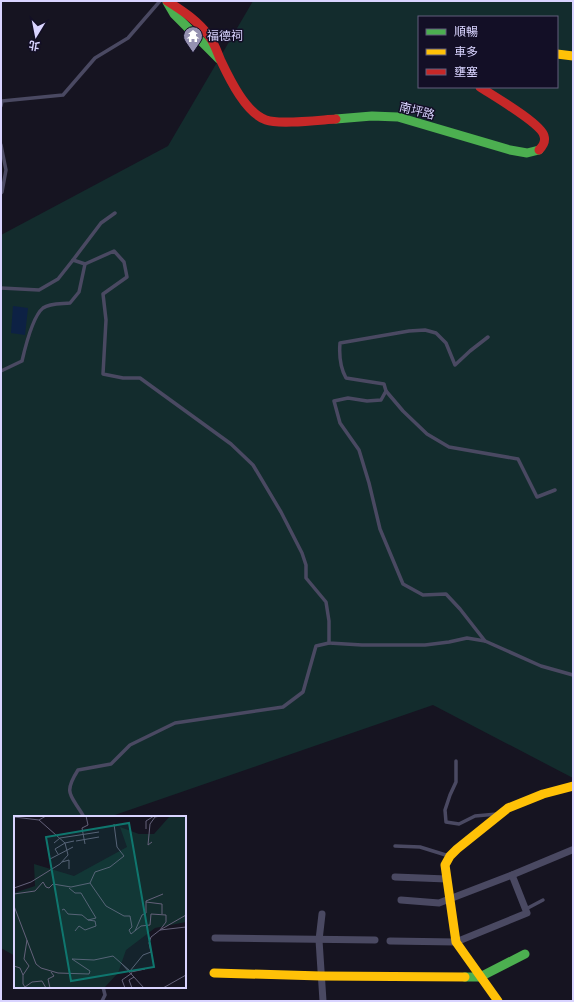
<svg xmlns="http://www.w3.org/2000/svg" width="574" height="1002" font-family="'PT Sans Narrow','Noto Sans TC',sans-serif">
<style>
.green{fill:#132c2d;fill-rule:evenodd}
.water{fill:#0d2144}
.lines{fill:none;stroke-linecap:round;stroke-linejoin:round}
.lane{stroke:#4a4962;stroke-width:3.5}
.street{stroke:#4a4962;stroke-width:7}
.fast{stroke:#4caf50;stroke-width:9}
.slow{stroke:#ffc107;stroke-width:9}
.jam{stroke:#c62828;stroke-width:9}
.labels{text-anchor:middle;stroke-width:3;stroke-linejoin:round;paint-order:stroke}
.poi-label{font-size:12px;fill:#d9d4ff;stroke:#130f26;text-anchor:start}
.street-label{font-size:12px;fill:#d9d4ff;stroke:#130f26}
.inset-road{fill:none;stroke:#64617a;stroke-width:1}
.view{fill:#0f766e;fill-opacity:0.15;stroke:#0f766e;stroke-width:2}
.inset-edge{fill:none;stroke:#d9d4ff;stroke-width:2}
</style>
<rect width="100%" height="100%" fill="#161421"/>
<path class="green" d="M253,1H573V778L433,705L109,817H15V956L1,948V235L168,146ZM419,17H557V87H419Z"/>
<polygon class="water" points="13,306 28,308 25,335 11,333"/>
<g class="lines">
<g class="lane">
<polyline points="1,106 2,101 63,95 95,58 128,38 160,1"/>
<polyline points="1,145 6,170 2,192 1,193"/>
<polyline points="73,260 101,223 115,213"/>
<polyline points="1,288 39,290 58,279 73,260 85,264 114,251 124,262 127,277 103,294 106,320 103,374 123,378 140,378 231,444 253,465 281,512 302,553 306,565 306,578 326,602 329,621 329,643 362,645 425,645 449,642 467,638 485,641 541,666 573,675"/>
<path d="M1,371L22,361C25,348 33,316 43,308C50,303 62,304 70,303L79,292L85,264"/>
<polyline points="386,391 403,411 427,434 449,447 518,459 537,497 555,490"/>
<path d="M485,641L460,609L446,594L423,595L403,584L380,529L369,483L359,450L340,423L334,401L348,398L367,401L381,400L386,391L384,384L346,378C340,367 339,355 340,343L409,331L425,330L436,333L446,343L455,365L470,351L488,337"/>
<polyline points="456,761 456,782 450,795 445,810 446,822 459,824 475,816 497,814"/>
<path d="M84,817C72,795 62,795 78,770L111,764L130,745L175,723L283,707L303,692L316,646L329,643"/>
<polyline points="395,846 420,847 449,856"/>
<polyline points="526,909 543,900"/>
<polyline points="102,1001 105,995 103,987"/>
</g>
<g class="street">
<polyline points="395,877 447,879"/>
<polyline points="401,900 439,903 512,875 572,850"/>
<polyline points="322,914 319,940 323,1001"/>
<polyline points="215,938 375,940"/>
<polyline points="390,941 456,942 527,913 512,875"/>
</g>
<g class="fast">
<polyline points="167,2 174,14 219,59"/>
<polyline points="336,119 372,116 398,117 510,150 527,153 539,150"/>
<polyline points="465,977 480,977 525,954"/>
</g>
<g class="slow">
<polyline points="557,54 573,56"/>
<polyline points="214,973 321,976 465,977"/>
<polyline points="498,1001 456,942 445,865 450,856 457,849 508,808 543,794 573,786"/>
</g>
<g class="jam">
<path d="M167,1C183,11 198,21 209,36C215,44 217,52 221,61C230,80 246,113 266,120C279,125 320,120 336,119"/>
<path d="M480,87C492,95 542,124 544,136C546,142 542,147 539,150"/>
</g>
</g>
<defs>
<symbol id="temple-pin" viewBox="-11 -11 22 30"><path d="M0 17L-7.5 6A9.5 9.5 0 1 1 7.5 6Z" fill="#9591b1" stroke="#130f26"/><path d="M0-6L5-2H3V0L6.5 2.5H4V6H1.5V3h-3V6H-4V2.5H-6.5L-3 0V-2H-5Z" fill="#fff"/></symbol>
</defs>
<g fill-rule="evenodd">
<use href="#temple-pin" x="182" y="25" width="22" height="30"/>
</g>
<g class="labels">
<g class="poi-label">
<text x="207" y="40">福德祠</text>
</g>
<g class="street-label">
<text transform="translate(417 111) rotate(14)" y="4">南坪路</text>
</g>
</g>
<g transform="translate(14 816)">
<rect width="172" height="172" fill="#161421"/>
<path d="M156,0H172V106L141,112L112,134L104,157L90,172H0V77L21,70L20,48L60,60L113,31L106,11L125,18H140Z" fill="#132c2d"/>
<path class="inset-road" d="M0,1L25,4L32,0M132,13V5L140,0M62,25L85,21M138,26L134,29L136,8L141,1L147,0M40,27L46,22L85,16M71,28L68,12L74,9L72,0M44,38L41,33L51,27L60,25M36,43L59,31M48,46L55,44V53M76,67L81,56L96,51L110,40L103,31L100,8M0,72L17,66L46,48L54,39L51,27L25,4M55,72L61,77H67L82,102L74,104L81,105L82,110L71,114L65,110L61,115M0,78L21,75L29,66L32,71L35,72L39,68L57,71L76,67L92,90L110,100H116L118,111L115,114L117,118L127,110L136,109L137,98L152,99V106L146,114M132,86L148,88V98M0,90L22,148L27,152L44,157L75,158L76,155L58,143L80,144L99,140L116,155M48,94L50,93L54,98L68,99L74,104M146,114L172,99M121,115L128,99L132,97V85L149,78M13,124L10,143L15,150L9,159V168L11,171L18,166L28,165L32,172M108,148L130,172M0,150L6,152L9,159M116,155L129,139L137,136L135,127L137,121L146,114L172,111M117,156L131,153M36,172L34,163L40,160L37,156M111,172L108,164L118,157M118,172L115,164L120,161M149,172L172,159"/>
<path class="view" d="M115,7L140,151L57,165L32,21Z"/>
<rect width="172" height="172" class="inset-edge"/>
</g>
<rect width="574" height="1002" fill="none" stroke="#d9d4ff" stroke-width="4"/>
<rect x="418" y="16" width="140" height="72" fill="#130f26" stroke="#625e7d"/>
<rect x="426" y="29" width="20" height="6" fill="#4caf50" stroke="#625e7d"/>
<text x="454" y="36" font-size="12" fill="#d9d4ff">順暢</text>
<rect x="426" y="49" width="20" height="6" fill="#ffc107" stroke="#625e7d"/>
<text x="454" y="56" font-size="12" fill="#d9d4ff">車多</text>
<rect x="426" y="69" width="20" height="6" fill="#c62828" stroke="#625e7d"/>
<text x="454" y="76" font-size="12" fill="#d9d4ff">壅塞</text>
<g transform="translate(36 36) rotate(190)" stroke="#130f26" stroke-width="3" paint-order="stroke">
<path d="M0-3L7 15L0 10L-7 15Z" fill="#d9d4ff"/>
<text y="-6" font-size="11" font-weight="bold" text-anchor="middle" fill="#d9d4ff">北</text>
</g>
</svg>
